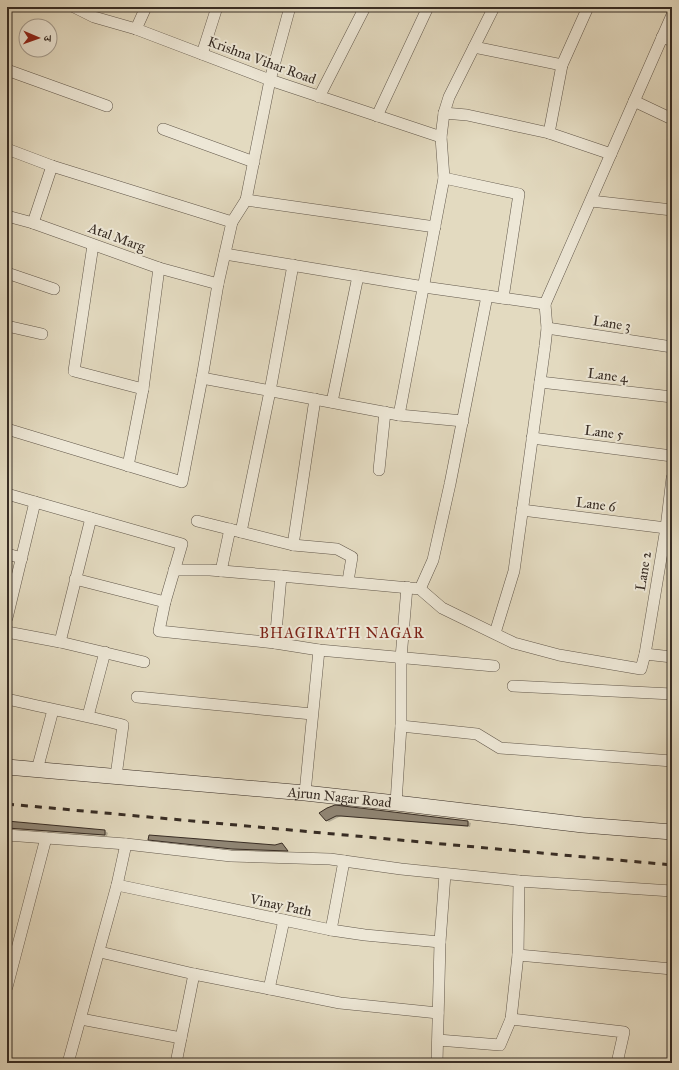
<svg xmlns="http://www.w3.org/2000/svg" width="679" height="1070" font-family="'IM FELL Great Primer','Noto Serif Devanagari',serif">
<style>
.shadow{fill:#0003}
.building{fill:#908675;stroke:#372c24}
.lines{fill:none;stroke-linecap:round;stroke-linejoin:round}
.street-casing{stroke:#62584b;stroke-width:12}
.secondary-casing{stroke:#372c24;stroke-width:16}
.street{stroke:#ede7d6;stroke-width:11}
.secondary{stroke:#ede7d6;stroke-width:15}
.rail{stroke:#372c24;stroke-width:3;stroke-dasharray:7 7;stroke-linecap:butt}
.labels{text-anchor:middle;stroke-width:4;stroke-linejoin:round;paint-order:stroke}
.street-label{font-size:14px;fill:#372c24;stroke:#ede7d6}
.neighbourhood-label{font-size:15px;letter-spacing:1px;fill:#7a1f14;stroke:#ede7d6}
</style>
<rect width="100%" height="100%" fill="#e3dac0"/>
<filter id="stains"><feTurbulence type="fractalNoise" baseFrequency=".005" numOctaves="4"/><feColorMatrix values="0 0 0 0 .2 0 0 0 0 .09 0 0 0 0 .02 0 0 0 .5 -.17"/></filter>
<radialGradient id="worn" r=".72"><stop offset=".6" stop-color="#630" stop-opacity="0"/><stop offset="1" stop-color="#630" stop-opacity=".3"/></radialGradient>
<g class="shadow">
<polygon points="335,806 468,822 471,823 470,827 344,816 339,817 329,822 326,820"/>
<polygon points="7,822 105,831 108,833 107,836 11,829 7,830"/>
<polygon points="149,839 275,846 282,844 289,852 235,850 152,840"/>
</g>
<g class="building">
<polygon points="335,805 468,821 468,826 341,816 336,816 326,821 319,813 327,808"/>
<polygon points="7,821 105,830 105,835 7,828"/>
<polygon points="149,835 275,845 282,843 288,851 232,849 148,840"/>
</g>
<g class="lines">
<defs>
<g id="street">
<polyline points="74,7 94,17 136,29 270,80 441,137"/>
<polyline points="136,29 146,7"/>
<polyline points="662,37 672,41"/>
<polyline points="474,47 562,65"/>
<polyline points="202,54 217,7"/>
<polyline points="7,70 107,106"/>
<polyline points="319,97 365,7"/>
<polyline points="634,101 672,119"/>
<polyline points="444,113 467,115 549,133 611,154"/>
<polyline points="377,116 428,7"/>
<polyline points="163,129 254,162"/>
<polyline points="549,133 562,65 588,7"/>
<polyline points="7,149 52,166 232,222"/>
<polyline points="444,178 519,194 503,298"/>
<polyline points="246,200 435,227"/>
<polyline points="591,201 672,210"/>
<polyline points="7,216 33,223 159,268 218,284"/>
<polyline points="33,223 52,166"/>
<polyline points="93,245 74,371 143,389"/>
<polyline points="225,254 424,287 545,304"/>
<polyline points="7,273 54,289"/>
<polyline points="7,326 42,334"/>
<polyline points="547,328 672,347"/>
<polyline points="202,378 399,415 463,421"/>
<polyline points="540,382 672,397"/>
<polyline points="332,402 358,276"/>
<polyline points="399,415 444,178 441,137 444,113 449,97 494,7"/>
<polyline points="7,429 182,482 202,378 218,284 232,222 246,200 270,80 290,7"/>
<polyline points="532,438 672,456"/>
<polyline points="128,466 143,389 159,268"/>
<polyline points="379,470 385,412"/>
<polyline points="7,494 182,544 165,602 159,631 275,643 319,650 494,666"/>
<polyline points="522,510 666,528"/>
<polyline points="197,521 293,545 337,549 352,557 348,581"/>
<polyline points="241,532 270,391 293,265"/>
<polyline points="293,545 315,399"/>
<polyline points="7,554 22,558"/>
<polyline points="174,570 210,570 281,576 420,589 442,608 514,643 559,655 641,669 645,654 666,528 672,478"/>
<polyline points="221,571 230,529"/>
<polyline points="75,579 165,602"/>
<polyline points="420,589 433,560 450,484 487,296"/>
<polyline points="7,618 35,502"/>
<polyline points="7,632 60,642 144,662"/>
<polyline points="495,633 514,571 545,346 547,328 545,304 672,15"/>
<polyline points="60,642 91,518"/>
<polyline points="275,643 281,576"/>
<polyline points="645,654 672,657"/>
<polyline points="513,686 672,694"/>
<polyline points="137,697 312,714"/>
<path d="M7,699C45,708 84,715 123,725L116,776"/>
<polyline points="88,716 105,652"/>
<polyline points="401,726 477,734 500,748 672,761"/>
<polyline points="37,770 53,710"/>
<polyline points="305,793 319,650"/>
<polyline points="396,803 401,726 401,658 407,587"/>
<polyline points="7,835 126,844 231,856 330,859 401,869 519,881 672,891"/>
<polyline points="117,885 331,930 365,935 440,942"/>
<polyline points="331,930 344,861"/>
<polyline points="100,952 194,974 340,1003 438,1013"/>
<polyline points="518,955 672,969"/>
<polyline points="7,987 46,838"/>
<polyline points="269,989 284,920"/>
<polyline points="81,1019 181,1038"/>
<polyline points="511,1019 624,1032 617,1063"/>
<polyline points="438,1040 500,1045 511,1019 518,955 519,881"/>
<polyline points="68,1063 117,885 126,844"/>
<polyline points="176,1063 194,974"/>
<polyline points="437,1063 440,942 445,874"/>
</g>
<g id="secondary">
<path id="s1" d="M7,767L305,793L396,803L583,825L672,832"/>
</g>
</defs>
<use href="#street" class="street-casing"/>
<use href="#secondary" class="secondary-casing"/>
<use href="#street" class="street"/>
<use href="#secondary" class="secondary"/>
<polyline class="rail" points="7,804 672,865"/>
</g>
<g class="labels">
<g class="street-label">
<text transform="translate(262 60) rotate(20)" y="5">Krishna Vihar Road</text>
<text transform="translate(117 237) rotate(20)" y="5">Atal Marg</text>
<text transform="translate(612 323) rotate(9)" y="5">Lane 3</text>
<text transform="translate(608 375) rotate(7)" y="5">Lane 4</text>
<text transform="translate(604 432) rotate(7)" y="5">Lane 5</text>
<text transform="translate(596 504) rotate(7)" y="5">Lane 6</text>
<text transform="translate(643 571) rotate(-81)" y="5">Lane 2</text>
<text dy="5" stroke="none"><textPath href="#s1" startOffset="334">Ajrun Nagar Road</textPath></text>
<text transform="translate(281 905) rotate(12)" y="5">Vinay Path</text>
</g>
<g class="neighbourhood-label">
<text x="342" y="638">BHAGIRATH NAGAR</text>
</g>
</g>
<rect width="679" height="1070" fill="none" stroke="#e3dac0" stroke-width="24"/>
<rect x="8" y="8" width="663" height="1054" fill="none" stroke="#372c24" stroke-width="2"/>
<rect x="12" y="12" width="655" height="1046" fill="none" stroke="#372c24"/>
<g transform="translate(38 38) rotate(92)"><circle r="19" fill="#ede7d6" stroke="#a49c8f"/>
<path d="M0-3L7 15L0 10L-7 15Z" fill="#8f2418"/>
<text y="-6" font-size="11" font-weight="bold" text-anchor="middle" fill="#372c24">उ</text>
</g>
<rect width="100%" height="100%" filter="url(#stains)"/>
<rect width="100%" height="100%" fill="url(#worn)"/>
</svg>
